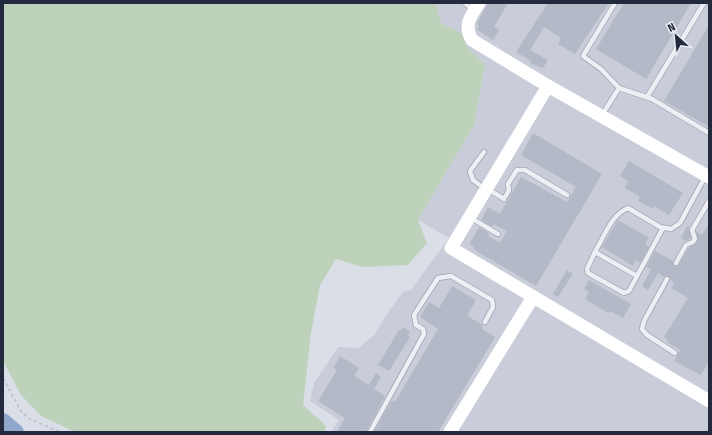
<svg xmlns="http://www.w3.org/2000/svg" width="712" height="435" font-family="'Fira Sans Condensed',sans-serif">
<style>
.built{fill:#c8cdd9}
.green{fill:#bed2bb}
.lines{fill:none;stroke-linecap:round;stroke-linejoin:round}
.river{stroke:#91a7cb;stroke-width:16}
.building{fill:#b4b9c7}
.lane-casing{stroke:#9fa4b1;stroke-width:6}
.path{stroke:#b8bcc5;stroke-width:1.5;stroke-dasharray:3 3;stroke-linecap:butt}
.lane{stroke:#edeff5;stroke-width:4.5}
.secondary{stroke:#fff;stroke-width:13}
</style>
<rect width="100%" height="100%" fill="#dadee7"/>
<polygon class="built" points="436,3 709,3 709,432 331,432 339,420 310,401 314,383 338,347 358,348 374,335 388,312 404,291 411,290 449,238 418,220 474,125 485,65 466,46 463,34 441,23"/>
<polygon class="green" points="3,3 436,3 441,23 463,34 466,46 485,65 474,125 418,220 427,243 408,265 362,267 336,259 320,285 311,333 303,405 326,426 324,432 75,432 41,416 21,395 3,361"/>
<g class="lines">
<polyline class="river" points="3,421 16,432"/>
</g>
<g class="building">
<polygon points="488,3 508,3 494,27 499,30 493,40 477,30 479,25 477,24"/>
<polygon points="548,3 609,3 575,54 558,44 561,38 544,27 530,50 548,60 543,68 530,63 531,61 516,52"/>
<polygon points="624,3 691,3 646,79 596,49"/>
<polygon points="709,25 709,127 664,101"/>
<polygon points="533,133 602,174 536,286 476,251 470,243 479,227 489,233 488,236 500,243 507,231 494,224 493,227 481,220 488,207 500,214 521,177 567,202 576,187 521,155"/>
<polygon points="629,161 683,193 669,215 654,206 653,209 638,201 640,197 625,188 628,181 620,176"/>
<polygon points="618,220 649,238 645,244 649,247 640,263 636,260 633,266 602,247"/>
<polygon points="709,223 709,362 701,375 674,361 680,350 667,342 668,340 664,337 688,298 671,288 674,283 667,275 664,277 658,273 648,290 642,286 651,269 646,267 655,251 673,261 674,266 678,266 689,248 698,241 696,231 702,235"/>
<polygon points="687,226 689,227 691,238 686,241 681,238"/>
<polygon points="567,270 573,274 558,297 553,294"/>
<polygon points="589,280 631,304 623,318 610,311 608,313 585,299 589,292 584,289"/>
<polygon points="452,286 476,300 467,316 483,325 482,329 495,337 438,432 374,432 392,400 395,402 438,329 420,317 429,302 439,308"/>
<polygon points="403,327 410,332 408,336 410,337 389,371 378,365 399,330 400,331"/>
<polygon points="340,356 359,368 354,376 369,385 376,373 381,377 374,389 385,396 366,432 337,432 345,418 318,401 337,370 333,368"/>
</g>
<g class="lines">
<defs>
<g id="lane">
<polyline points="465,3 473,10"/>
<polyline points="615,3 583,56 601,69 619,88"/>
<polyline points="647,97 704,3"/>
<polyline points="602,115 619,88 652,99 709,133"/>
<polyline points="484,152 470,171 473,180 485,189"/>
<polyline points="488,189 504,199 509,190 508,184 517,170 525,170 567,195"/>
<polyline points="471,218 498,234"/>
<path d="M663,228L637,276L595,252C604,237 611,215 628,208L660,227L671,229L680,223L705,177"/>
<polyline points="595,252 587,269 588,273 624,293 629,291 637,276"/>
<polyline points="676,263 686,245 693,242 695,239 692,230 709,201"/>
<polyline points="667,279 644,321 642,329 647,335 675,353"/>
<polyline points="370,432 424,334 423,329 416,325 414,315 438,278 451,276 492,300 493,307 485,322"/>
</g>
</defs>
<use href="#lane" class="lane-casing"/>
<polyline class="path" points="3,378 21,411 28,418 60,432"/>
<use href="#lane" class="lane"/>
<g class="secondary">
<path d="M479,3C471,16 463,25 472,40L548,86L709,177"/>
<polyline points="548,86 451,248 709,401"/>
<polyline points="450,432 533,297"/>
</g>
</g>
<rect width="712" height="435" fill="none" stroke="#232a3e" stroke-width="8"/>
<g transform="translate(676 36) rotate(333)" stroke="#eaedf5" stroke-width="3" paint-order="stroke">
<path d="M0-3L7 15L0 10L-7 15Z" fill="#232a3e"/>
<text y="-6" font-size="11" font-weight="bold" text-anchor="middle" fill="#232a3e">N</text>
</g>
</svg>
